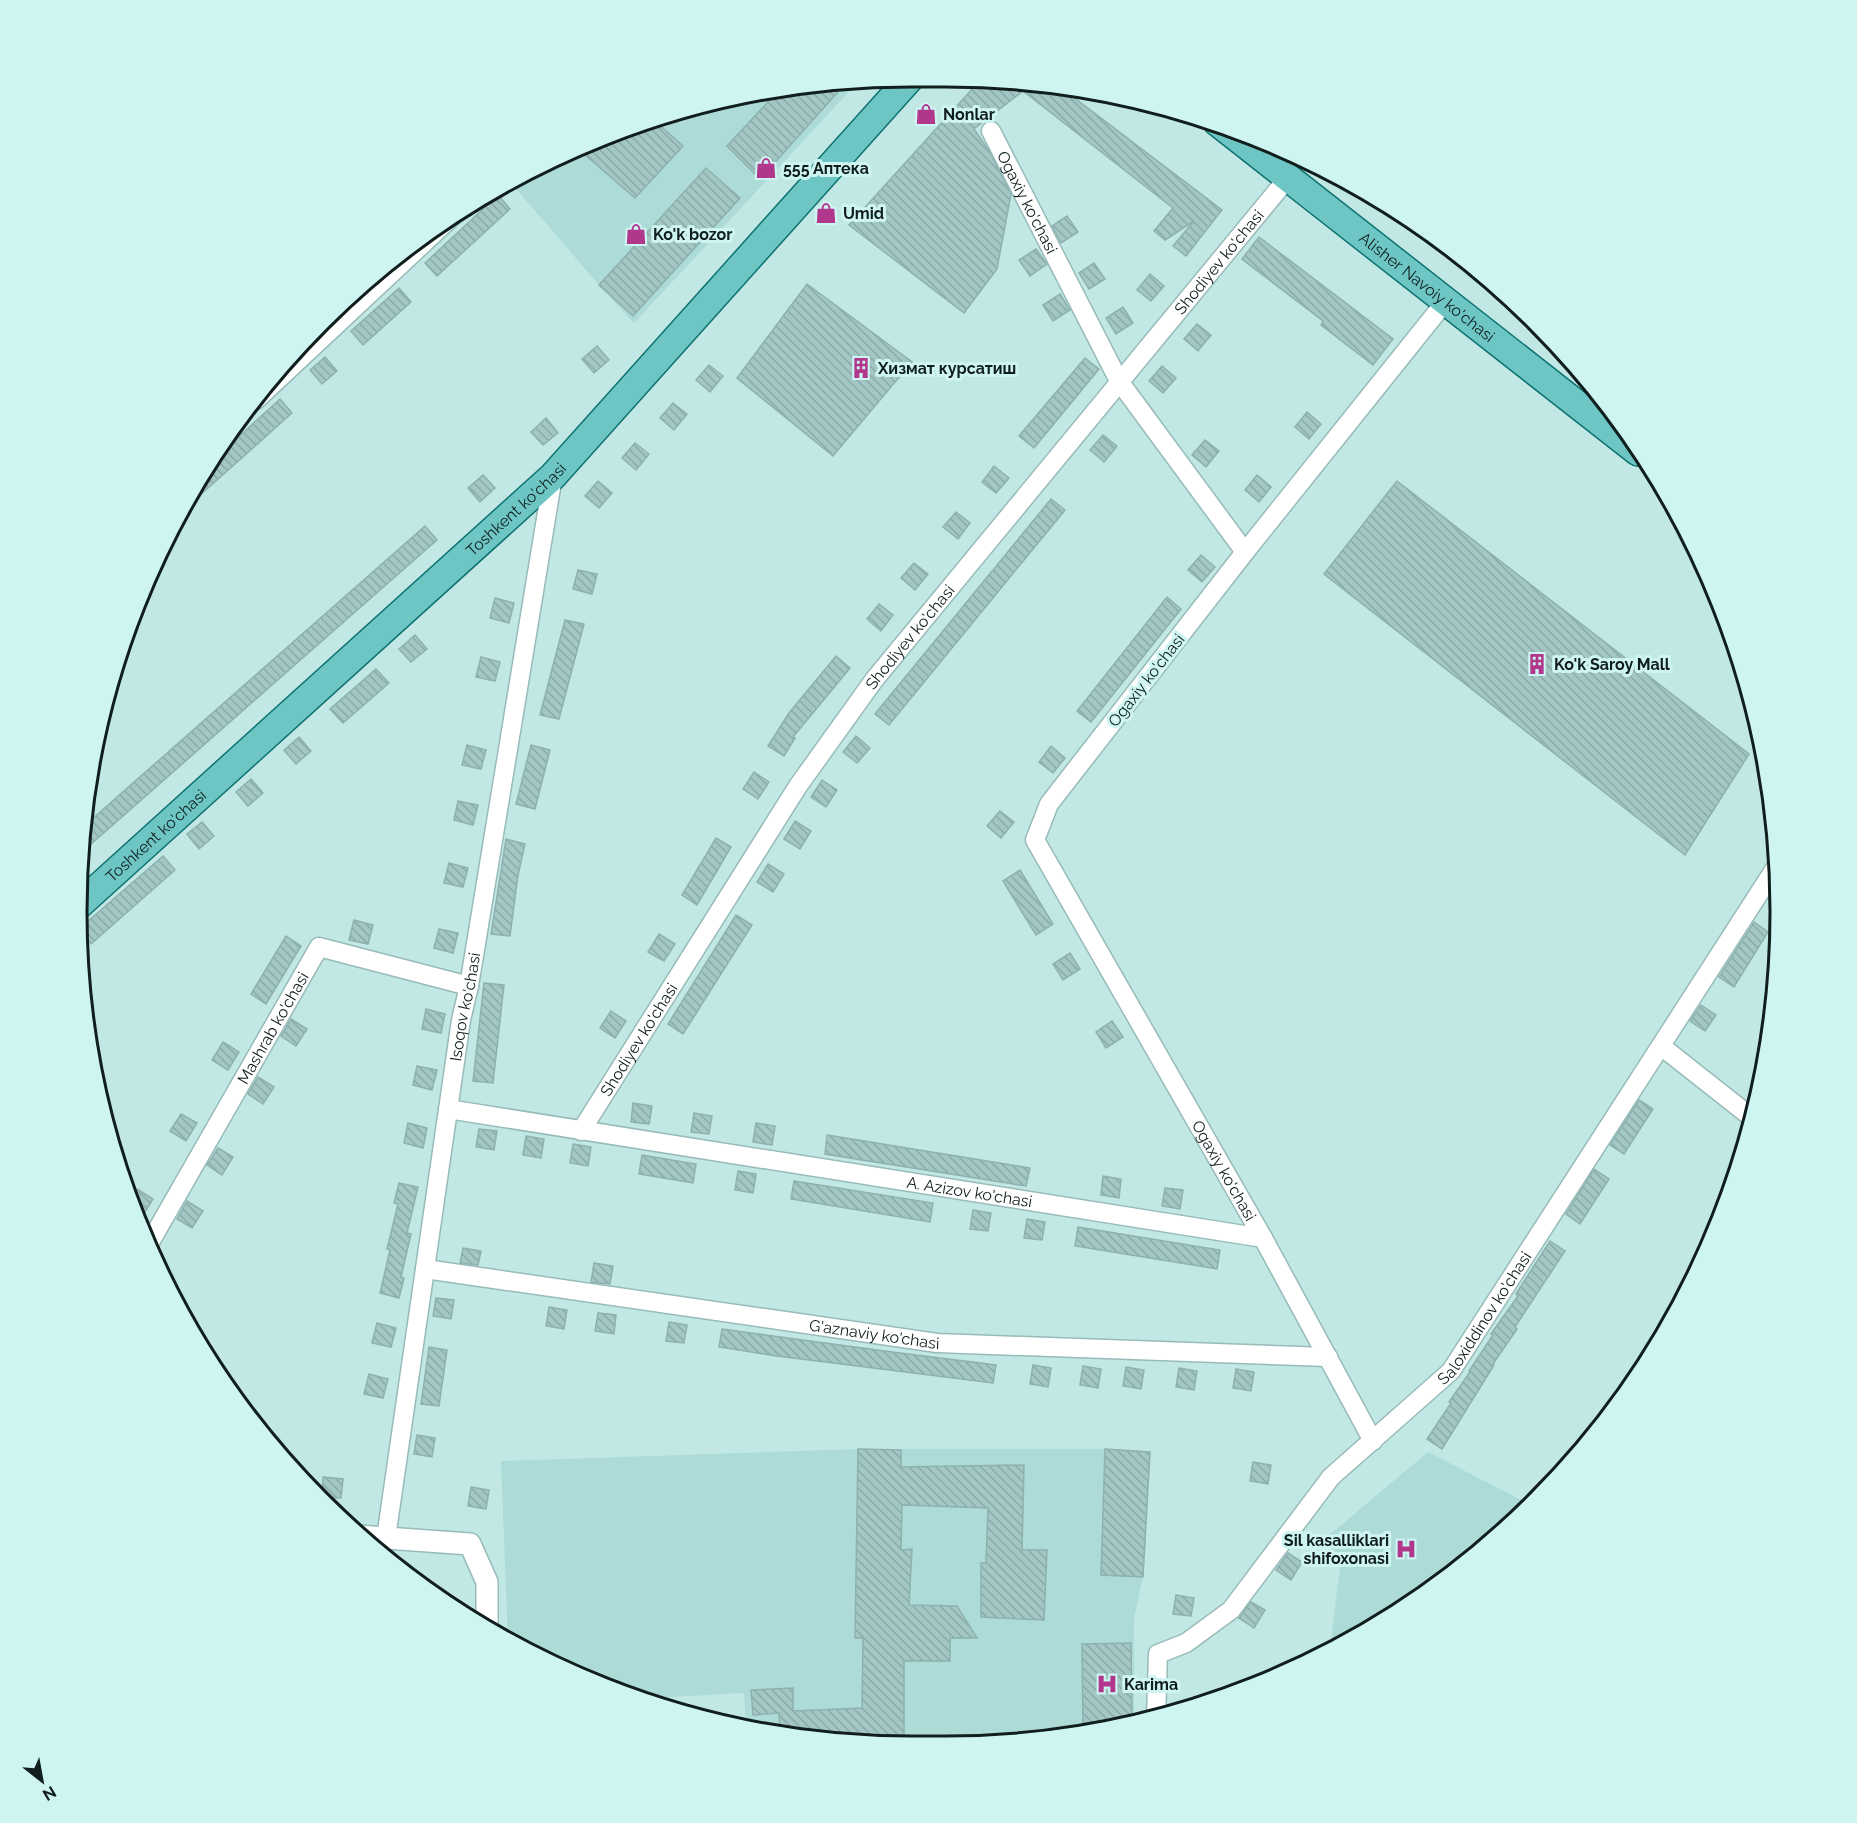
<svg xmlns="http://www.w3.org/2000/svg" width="1857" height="1823" font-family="Raleway,sans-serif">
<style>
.built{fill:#addbd8}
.building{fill:url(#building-back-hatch);stroke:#8db1af;stroke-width:1.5}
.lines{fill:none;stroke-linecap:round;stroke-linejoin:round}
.minor-casing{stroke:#97bbb9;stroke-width:21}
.tertiary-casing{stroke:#97bbb9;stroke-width:24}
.primary-casing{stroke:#0e7270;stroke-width:30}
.minor{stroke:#fff;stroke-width:18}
.tertiary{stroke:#fff;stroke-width:21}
.primary{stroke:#6ec6c4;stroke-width:27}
.labels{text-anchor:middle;stroke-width:6;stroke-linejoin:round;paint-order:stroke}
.poi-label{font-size:16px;font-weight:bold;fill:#101e1d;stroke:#cff5f3;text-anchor:start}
.street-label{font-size:16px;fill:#101e1d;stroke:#cff5f3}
.rim{fill:none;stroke:#101e1d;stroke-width:3}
</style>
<defs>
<pattern id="building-back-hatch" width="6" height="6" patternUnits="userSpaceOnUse" patternTransform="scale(1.5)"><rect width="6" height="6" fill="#a3c7c5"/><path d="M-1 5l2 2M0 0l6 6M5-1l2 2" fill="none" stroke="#8baaa9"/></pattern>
</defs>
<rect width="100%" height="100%" fill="#c2e8e5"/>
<g class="built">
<polygon points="858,82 634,323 599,285 511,183 592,140 748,93"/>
<polygon points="858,1449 1105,1449 1150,1452 1143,1577 1134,1618 1134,1723 1000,1745 803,1739 746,1726 744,1693 636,1699 508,1641 501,1461"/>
<polygon points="1428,1452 1529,1504 1454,1574 1330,1651 1341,1557 1322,1541"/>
</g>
<g class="building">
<polygon points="968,79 1056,84 1222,210 1186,256 1173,246 1194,221 1165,240 1154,231 1173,208 1023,91 974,129 989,151 1011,194 997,269 964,313 849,225 974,87"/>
<polygon points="846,83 760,179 727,146 779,90"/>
<polygon points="655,121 683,146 635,198 577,148 592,140"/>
<polygon points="706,168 740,198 633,316 599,285"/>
<polygon points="498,195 510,209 437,276 425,263"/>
<polygon points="1067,216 1078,232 1061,243 1052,226"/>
<polygon points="1259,237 1393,339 1373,365 1321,325 1323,321 1242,259"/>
<polygon points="1036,249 1047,264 1030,276 1019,260"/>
<polygon points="1094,263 1105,279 1089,289 1079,273"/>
<polygon points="1150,274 1164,286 1151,301 1137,290"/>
<polygon points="807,284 912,362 833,456 737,378"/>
<polygon points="399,288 411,302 363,345 351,331"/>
<polygon points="1060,294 1070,310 1053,321 1043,305"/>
<polygon points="1123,307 1133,323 1116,334 1106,318"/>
<polygon points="1197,324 1211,335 1198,351 1184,339"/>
<polygon points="597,346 609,360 594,373 582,359"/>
<polygon points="325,357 337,371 322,384 310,370"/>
<polygon points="1085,358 1099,369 1034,448 1019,436"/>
<polygon points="709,365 723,376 710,392 696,380"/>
<polygon points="1162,366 1176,378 1163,393 1149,381"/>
<polygon points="280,399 292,413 189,505 210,463"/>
<polygon points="673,403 687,414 674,430 660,418"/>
<polygon points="1307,412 1321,424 1309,439 1295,427"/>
<polygon points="546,418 558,433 543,445 531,432"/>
<polygon points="1103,435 1117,446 1104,462 1090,450"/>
<polygon points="1205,440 1219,451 1206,467 1192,455"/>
<polygon points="635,443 649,454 636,470 622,458"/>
<polygon points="994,466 1009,478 996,493 982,482"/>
<polygon points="483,475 495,488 480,502 468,488"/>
<polygon points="1257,475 1271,487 1259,502 1245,490"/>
<polygon points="598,481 612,493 599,508 585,496"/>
<polygon points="1397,481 1749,754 1685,855 1324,574"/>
<polygon points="1051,499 1065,510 889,725 875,714"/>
<polygon points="956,512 970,523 958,539 943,527"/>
<polygon points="425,526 437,540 82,852 83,827"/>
<polygon points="1201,555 1215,567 1202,582 1188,570"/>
<polygon points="914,563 928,574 915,590 901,578"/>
<polygon points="578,570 597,574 592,594 573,589"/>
<polygon points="1167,597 1181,609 1091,722 1077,711"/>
<polygon points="495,598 514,603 509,623 490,618"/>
<polygon points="879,604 893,615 881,631 867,619"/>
<polygon points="565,620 584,624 559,719 540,715"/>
<polygon points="415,635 427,649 411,662 399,649"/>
<polygon points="836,656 850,668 793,737 795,738 784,756 768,746 789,713"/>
<polygon points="481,657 500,662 495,681 476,677"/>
<polygon points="376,669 389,683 343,723 330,709"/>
<polygon points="856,736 870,748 857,763 843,752"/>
<polygon points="299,737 311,751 296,764 284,750"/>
<polygon points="467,745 486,750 481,769 462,765"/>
<polygon points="531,745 550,750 535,809 516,804"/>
<polygon points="1051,746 1065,758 1053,773 1039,762"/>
<polygon points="754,772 769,782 758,799 743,789"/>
<polygon points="251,779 263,793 248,806 236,792"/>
<polygon points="822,780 837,790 826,807 811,797"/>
<polygon points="458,801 478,805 473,825 454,820"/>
<polygon points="1000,811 1014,822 1001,838 987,826"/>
<polygon points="795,821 811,831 800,849 784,839"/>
<polygon points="202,822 214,836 199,849 187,834"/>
<polygon points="716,838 731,847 697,905 682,895"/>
<polygon points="506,839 525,844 518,875 510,936 491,934"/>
<polygon points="163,856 175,870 91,944 79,929"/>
<polygon points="449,863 468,868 463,887 444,883"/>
<polygon points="768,864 784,874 773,892 757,882"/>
<polygon points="1020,870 1053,924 1036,935 1003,881"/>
<polygon points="736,915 752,925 683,1034 668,1024"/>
<polygon points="354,920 373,925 368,944 349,940"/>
<polygon points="1754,922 1768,932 1734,987 1719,977"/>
<polygon points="439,929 458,933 453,953 434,948"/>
<polygon points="659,934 675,944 664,961 648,952"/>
<polygon points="286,936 301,946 266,1004 251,994"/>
<polygon points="1070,953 1080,969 1063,980 1053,964"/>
<polygon points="484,983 504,985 493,1083 473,1081"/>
<polygon points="1701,1005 1716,1015 1705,1031 1690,1021"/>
<polygon points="426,1009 445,1014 441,1033 422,1029"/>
<polygon points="611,1011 626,1021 615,1038 600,1028"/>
<polygon points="291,1019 307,1029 296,1046 281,1036"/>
<polygon points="1112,1021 1123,1037 1106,1048 1096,1032"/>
<polygon points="223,1042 239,1052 228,1070 212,1060"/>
<polygon points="417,1066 437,1070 432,1090 413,1085"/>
<polygon points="258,1077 274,1087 263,1104 248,1094"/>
<polygon points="1639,1100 1653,1109 1624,1154 1610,1145"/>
<polygon points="633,1103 652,1106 649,1124 631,1122"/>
<polygon points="694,1113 712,1116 709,1134 691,1132"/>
<polygon points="181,1114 197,1123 186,1141 170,1131"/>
<polygon points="408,1123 427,1128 423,1148 404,1143"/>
<polygon points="756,1123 775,1126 772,1145 753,1142"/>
<polygon points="479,1129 497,1131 494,1150 476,1147"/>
<polygon points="827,1135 1030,1168 1026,1186 825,1154"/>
<polygon points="526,1136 544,1139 541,1158 523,1155"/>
<polygon points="573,1144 591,1147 588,1166 570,1163"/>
<polygon points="218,1148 233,1157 222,1175 207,1165"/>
<polygon points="642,1155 696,1164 693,1183 639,1174"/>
<polygon points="1594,1169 1609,1179 1580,1224 1566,1214"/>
<polygon points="738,1171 756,1174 753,1193 735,1190"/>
<polygon points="1103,1176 1121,1179 1119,1198 1101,1195"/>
<polygon points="794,1181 933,1203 930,1222 791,1199"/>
<polygon points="399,1183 418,1187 407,1233 411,1234 401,1277 404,1278 399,1298 380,1293 390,1250 387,1249 398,1204 394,1203"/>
<polygon points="1165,1188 1183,1190 1180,1209 1162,1206"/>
<polygon points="137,1189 153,1199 140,1220 131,1198"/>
<polygon points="187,1201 203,1211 192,1228 177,1219"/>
<polygon points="973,1210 991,1213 988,1231 970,1229"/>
<polygon points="1027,1219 1045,1222 1042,1240 1024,1238"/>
<polygon points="1078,1227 1220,1250 1217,1269 1075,1246"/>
<polygon points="1550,1241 1565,1251 1515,1327 1517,1329 1493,1364 1494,1365 1442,1449 1427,1439 1451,1403 1449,1402 1470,1372 1469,1371 1493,1335 1491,1334 1518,1296 1516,1294"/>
<polygon points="463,1248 481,1251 478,1265 460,1263"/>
<polygon points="594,1263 613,1266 610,1284 591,1282"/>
<polygon points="436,1298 454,1300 451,1319 433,1316"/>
<polygon points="549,1307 567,1310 564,1329 546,1326"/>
<polygon points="598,1313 616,1315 614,1334 595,1331"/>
<polygon points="669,1322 687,1325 684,1343 666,1341"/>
<polygon points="377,1323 396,1328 391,1347 372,1343"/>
<polygon points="722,1329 892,1352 996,1365 993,1383 777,1356 719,1347"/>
<polygon points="429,1347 447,1350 439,1406 421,1404"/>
<polygon points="1033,1365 1051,1368 1048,1387 1030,1384"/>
<polygon points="1083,1366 1101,1369 1098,1388 1080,1385"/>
<polygon points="1126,1367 1144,1370 1141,1389 1123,1386"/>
<polygon points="1179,1368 1197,1371 1194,1390 1176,1387"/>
<polygon points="1236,1369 1254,1372 1251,1391 1233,1388"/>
<polygon points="369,1374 388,1379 383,1398 364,1394"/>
<polygon points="417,1435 435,1438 432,1457 414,1454"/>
<polygon points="858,1449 901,1450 901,1467 1024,1465 1022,1550 1047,1550 1044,1620 981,1617 981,1563 986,1563 988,1508 902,1505 901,1550 912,1549 909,1605 957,1606 977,1638 950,1638 950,1661 904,1661 904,1742 803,1739 780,1734 779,1713 753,1715 751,1690 793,1688 793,1711 862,1708 863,1638 855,1638"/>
<polygon points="1105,1449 1150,1452 1143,1577 1101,1575"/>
<polygon points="1253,1462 1271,1465 1268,1484 1250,1481"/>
<polygon points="323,1477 343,1479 341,1498 322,1497"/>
<polygon points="471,1487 489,1490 486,1509 468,1506"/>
<polygon points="1288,1553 1302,1562 1291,1580 1276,1570"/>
<polygon points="1176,1595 1194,1598 1191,1616 1173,1614"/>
<polygon points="1251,1602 1265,1610 1254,1628 1239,1618"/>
<polygon points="1131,1643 1132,1723 1083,1725 1082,1644"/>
</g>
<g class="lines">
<defs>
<g id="minor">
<path id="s1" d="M991,131L1119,381L1245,552L1049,804L1035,840L1263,1238"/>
<polyline points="256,400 457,212"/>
<polyline points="1245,552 1445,302"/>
<polyline points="1661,1046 1751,1117"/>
<path id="s2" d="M448,1109L1263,1238L1373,1441"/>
<path id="s3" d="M581,1131L798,786L874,680L1287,179"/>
<path id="s4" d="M149,1244L319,947L469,986"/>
<path id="s5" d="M425,1269L937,1343L1328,1357"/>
<path id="s6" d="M386,1538L461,1020L469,986L553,476"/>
<path id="s7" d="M1156,1719L1158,1654L1186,1643L1231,1610L1331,1477L1451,1371L1778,864"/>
</g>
<polyline id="tertiary" points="358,1536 470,1544 487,1582 487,1630"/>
<g id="primary">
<path id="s8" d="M1217,122L1638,452"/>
<path id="s9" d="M80,904L553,476L911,77"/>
</g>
</defs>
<use href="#minor" class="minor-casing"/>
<use href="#tertiary" class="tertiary-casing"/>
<use href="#primary" class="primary-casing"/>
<use href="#minor" class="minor"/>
<use href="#tertiary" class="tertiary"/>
<use href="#primary" class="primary"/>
</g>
<defs>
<symbol id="shop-bare" viewBox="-9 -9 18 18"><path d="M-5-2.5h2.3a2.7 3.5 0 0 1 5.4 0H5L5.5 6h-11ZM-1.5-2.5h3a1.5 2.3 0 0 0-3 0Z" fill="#b0378c" stroke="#cff5f3" stroke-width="2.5" paint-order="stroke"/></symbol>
<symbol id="building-bare" viewBox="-9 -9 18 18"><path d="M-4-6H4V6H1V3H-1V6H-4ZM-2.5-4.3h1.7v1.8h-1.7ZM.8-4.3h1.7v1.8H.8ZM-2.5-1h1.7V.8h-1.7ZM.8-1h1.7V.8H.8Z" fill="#b0378c" stroke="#cff5f3" stroke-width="2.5" paint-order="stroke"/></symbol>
<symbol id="hospital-bare" viewBox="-9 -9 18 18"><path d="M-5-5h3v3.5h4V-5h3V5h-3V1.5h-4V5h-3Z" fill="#b0378c" stroke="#cff5f3" stroke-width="2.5" paint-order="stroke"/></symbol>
</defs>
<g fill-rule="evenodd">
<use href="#shop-bare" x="911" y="99" width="30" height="30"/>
<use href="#shop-bare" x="751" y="153" width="30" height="30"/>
<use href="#shop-bare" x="811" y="198" width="30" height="30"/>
<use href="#shop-bare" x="621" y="219" width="30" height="30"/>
<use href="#building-bare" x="846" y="353" width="30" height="30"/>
<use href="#building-bare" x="1522" y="649" width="30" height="30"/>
<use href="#hospital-bare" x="1391" y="1534" width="30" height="30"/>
<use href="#hospital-bare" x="1092" y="1669" width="30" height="30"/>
</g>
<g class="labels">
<g class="poi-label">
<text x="943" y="120">Nonlar</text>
<text x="783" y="174">555 Аптека</text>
<text x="843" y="219">Umid</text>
<text x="653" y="240">Ko'k bozor</text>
<text x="878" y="374">Хизмат курсатиш</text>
<text x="1554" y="670">Ko'k Saroy Mall</text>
<text x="1389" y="1546" text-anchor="end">Sil kasalliklari<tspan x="1389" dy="18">shifoxonasi</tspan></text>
<text x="1124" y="1690">Karima</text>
</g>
<g class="street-label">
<text dy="6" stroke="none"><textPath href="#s1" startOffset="80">Ogaxiy ko'chasi</textPath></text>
<text dy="6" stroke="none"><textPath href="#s3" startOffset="1080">Shodiyev ko'chasi</textPath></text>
<text dy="6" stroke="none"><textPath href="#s8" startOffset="267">Alisher Navoiy ko'chasi</textPath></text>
<text dy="6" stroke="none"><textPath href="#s9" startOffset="588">Toshkent ko'chasi</textPath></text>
<text dy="6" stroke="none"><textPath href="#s3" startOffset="594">Shodiyev ko'chasi</textPath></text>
<text transform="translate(1146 680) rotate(-52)" y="6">Ogaxiy ko'chasi</text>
<text dy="6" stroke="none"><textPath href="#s9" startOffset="102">Toshkent ko'chasi</textPath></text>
<text dy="6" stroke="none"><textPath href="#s6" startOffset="537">Isoqov ko'chasi</textPath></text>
<text dy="6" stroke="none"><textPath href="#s4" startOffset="249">Mashrab ko'chasi</textPath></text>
<text dy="6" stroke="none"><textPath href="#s3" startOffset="108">Shodiyev ko'chasi</textPath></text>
<text dy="6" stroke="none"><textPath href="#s1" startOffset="1232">Ogaxiy ko'chasi</textPath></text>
<text dy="6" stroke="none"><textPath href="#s2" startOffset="528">A. Azizov ko'chasi</textPath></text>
<text dy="6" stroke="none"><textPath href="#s7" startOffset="540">Saloxiddinov ko'chasi</textPath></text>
<text dy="6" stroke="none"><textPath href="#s5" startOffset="454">G'aznaviy ko'chasi</textPath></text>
</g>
</g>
<path d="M0 0H1857V1823H0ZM911 87H946A824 824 0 0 1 1770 911V912A824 824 0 0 1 946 1736H911A824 824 0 0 1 87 912V911A824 824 0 0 1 911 87Z" fill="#cff5f3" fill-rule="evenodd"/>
<path class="rim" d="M911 87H946A824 824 0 0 1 1770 911V912A824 824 0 0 1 946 1736H911A824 824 0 0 1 87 912V911A824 824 0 0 1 911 87Z"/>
<g transform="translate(42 1781) rotate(149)" stroke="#cff5f3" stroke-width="4.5" paint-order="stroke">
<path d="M0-4.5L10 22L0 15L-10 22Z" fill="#101e1d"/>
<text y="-9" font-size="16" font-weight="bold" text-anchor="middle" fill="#101e1d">N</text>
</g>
</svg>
